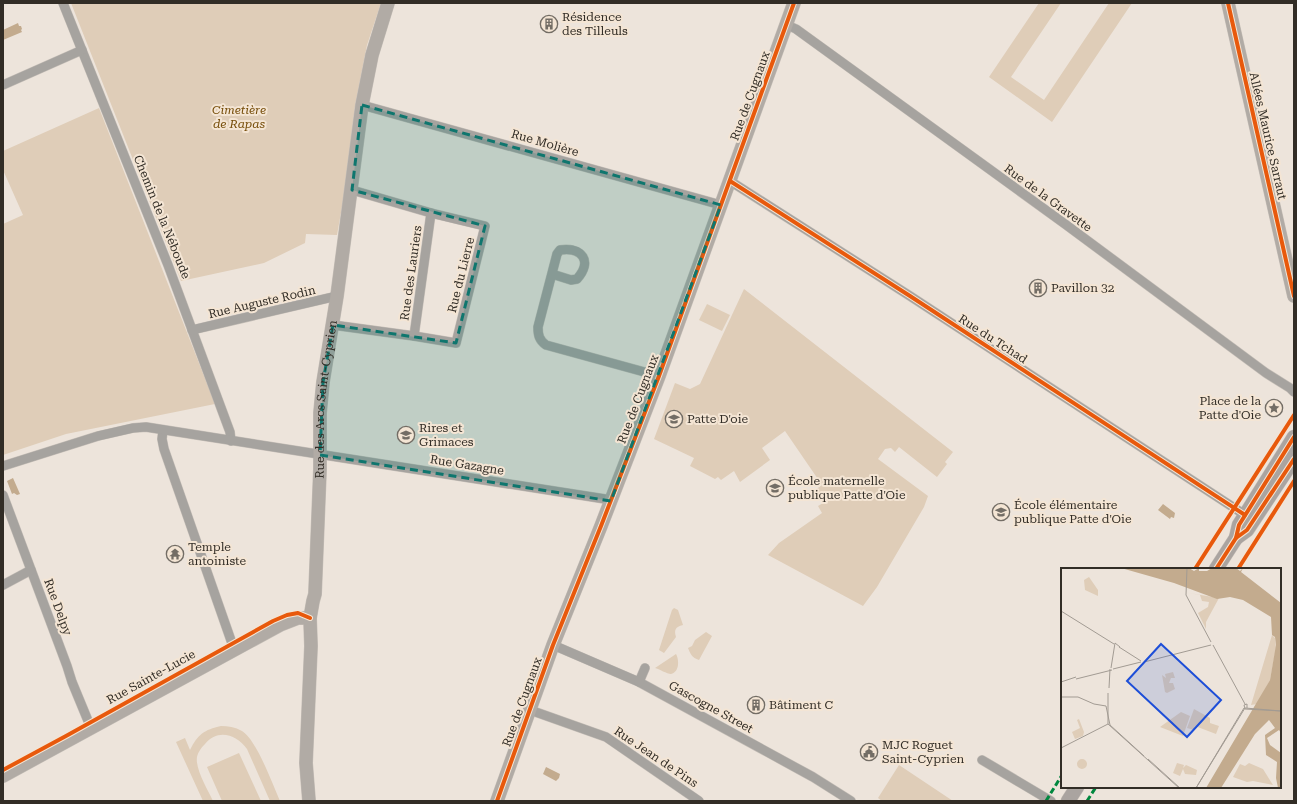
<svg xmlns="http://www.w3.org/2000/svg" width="1297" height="804" font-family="'Roboto Serif',serif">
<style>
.green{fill:#dfcdb8}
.water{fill:#c3ab8e}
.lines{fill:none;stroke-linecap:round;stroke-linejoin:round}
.street-casing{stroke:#c6bfb8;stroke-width:10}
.secondary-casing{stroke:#c6bfb8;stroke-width:14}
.primary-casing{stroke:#c6bfb8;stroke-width:15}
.street{stroke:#a6a39f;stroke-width:9}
.secondary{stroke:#b1aba5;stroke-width:13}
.primary{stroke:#aaa4a0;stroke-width:14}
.quiet{stroke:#00873e;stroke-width:3;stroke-dasharray:6 3;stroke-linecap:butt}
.cycleway-casing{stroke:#f4e5d4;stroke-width:6}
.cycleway{stroke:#e8590c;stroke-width:4}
.marked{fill:#0f766e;fill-opacity:0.2;stroke:#0f766e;stroke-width:3;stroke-dasharray:8 5;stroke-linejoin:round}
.labels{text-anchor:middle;stroke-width:4;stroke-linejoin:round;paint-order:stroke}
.poi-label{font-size:12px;fill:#322d26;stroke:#f4e5d4;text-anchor:start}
.street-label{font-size:12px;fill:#322d26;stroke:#f4e5d4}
.park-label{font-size:12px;font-style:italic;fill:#764d09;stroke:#f4e5d4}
.inset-road{fill:none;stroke:#a29b93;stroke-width:1}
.view{fill:#1d4ed8;fill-opacity:0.15;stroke:#1d4ed8;stroke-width:2}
.inset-edge{fill:none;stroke:#322d26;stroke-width:2}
</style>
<rect width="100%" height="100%" fill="#ede4db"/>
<g class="green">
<polygon points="71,3 381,3 367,45 355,106 345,190 337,235 306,234 305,243 264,263 181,281"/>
<polygon points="1039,3 1061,3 1011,77 1044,100 1109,3 1132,3 1052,122 989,77"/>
<polygon points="99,108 215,404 66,434 3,455 3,224 23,215 3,170 3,151"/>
<polygon points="744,289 953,452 945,462 947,464 937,477 899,447 895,452 891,448 885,449 878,459 928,496 924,507 877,587 863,606 768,555 779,543 822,513 818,506 823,503 815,490 822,485 785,431 762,448 770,460 740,482 734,471 721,480 718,477 715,479 690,466 694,458 654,439 675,383 690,389 700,384"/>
<polygon points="707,304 730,315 722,331 699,320"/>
<path d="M674,608L678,610L683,625C675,627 674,630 676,637L664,653L659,650L672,610Z"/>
<path d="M706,632L712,636L699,660C692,658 690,653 688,648L692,646L695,640Z"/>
<path d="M676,654C679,659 680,672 671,674C667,674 659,669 655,668Z"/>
<path d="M221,726C228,726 235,727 242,731C256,739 273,785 280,801H270L247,749C237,735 218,728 205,744C202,747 198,752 197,757C195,769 208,790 213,801H203L176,742L185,738L190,750C198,734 204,730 221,726Z"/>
<polygon points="239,753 261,801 222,801 207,767"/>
<polygon points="899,765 953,801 882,801 878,798"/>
</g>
<g class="water">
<polygon points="18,23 19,26 21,26 22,29 21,30 22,32 3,40 3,30"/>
<polygon points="13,478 20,494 17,495 14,493 12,494 7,481"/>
<polygon points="1163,504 1175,513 1174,518 1171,517 1170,519 1158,510"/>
<polygon points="546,767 560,774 559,778 556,781 543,774"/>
</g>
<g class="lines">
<defs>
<g id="street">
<polyline points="63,3 168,265 230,432 231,441"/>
<polyline points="787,25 796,29 1065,224 1266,373 1290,388 1294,392"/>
<polyline points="3,85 82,50"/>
<polyline points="362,105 721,205"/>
<polyline points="730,181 910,296 1245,515"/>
<path d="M552,274L571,280L577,279C593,261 582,247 560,250L557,254L538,327C538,335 539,340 546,345L659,376"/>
<polyline points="333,325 414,336 456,343 485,226 431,213 352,190"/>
<polyline points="192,330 337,296"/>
<polyline points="414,336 431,213"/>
<polyline points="163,430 162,439 164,449 234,649"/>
<polyline points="3,466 98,436 133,428 146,427 605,499 611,501"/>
<polyline points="3,495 67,666 72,682 91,728"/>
<polyline points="3,585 31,570"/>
<polyline points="553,645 639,682 813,777 851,801"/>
<polyline points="639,682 645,668"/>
<polyline points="530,710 606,737 699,801"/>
<polyline points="982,760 1051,801"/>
</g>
<g id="secondary">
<polyline points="1228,3 1294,296"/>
<polyline points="3,776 280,625 298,618 310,618"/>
<path id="s1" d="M309,801L306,763L311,646L310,618L313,601L315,594L320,469V413L323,382L337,296L362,105L372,55L388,3"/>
<polyline points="497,801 553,645 601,526 659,376 794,3"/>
</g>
<g id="primary">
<polyline points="1236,538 1247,530 1294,459"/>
<polyline points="1216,569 1236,538 1239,525 1294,437"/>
<polyline points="1068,801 1077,787"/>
</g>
</defs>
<use href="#street" class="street-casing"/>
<use href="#secondary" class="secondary-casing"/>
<use href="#primary" class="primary-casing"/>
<use href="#street" class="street"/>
<use href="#secondary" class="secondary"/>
<use href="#primary" class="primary"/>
<g class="quiet">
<polyline points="1046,801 1062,775"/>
<polyline points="1087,801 1096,787"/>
</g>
<defs>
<g id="cycleway">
<polyline points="1228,3 1294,296"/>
<polyline points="730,181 910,296 1245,515"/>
<polyline points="1236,538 1247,530 1294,459"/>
<polyline points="1195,569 1294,415"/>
<polyline points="1216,569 1236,538 1239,525 1294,437"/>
<polyline points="1238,569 1294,481"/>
<polyline points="3,770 66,736 273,621 287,615 298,613 310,618"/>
<polyline points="497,801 553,645 601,526 659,376 794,3"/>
</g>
</defs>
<use href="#cycleway" class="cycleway-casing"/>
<use href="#cycleway" class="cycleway"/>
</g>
<path class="marked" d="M362,105L721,205L611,501L320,455L323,382L333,325L456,343L485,226L352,190Z"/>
<defs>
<symbol id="building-ring" viewBox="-11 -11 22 22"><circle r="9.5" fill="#f4e5d4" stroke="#736d65" stroke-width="1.5"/><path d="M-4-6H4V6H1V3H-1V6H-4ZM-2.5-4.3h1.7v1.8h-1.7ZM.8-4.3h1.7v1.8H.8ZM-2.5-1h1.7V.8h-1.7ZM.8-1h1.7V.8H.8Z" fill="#736d65"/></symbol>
<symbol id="sight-ring" viewBox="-11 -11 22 22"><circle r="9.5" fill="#f4e5d4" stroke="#736d65" stroke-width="1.5"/><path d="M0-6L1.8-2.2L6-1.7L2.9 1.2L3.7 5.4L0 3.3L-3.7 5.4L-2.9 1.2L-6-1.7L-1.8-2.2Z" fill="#736d65"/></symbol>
<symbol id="school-ring" viewBox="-11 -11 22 22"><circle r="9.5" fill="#f4e5d4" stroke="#736d65" stroke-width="1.5"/><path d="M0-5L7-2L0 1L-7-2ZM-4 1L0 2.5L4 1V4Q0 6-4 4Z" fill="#736d65"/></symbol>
<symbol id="temple-ring" viewBox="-11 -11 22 22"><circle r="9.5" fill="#f4e5d4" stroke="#736d65" stroke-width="1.5"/><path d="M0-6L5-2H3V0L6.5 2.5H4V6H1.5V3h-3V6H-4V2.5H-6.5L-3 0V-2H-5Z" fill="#736d65"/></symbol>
<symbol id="civic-ring" viewBox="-11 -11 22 22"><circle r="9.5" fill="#f4e5d4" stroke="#736d65" stroke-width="1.5"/><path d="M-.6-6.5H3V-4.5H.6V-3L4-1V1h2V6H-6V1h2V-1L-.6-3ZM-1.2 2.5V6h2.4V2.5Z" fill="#736d65"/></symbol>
</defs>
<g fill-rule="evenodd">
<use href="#building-ring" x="539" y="14" width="20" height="20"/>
<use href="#building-ring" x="1028" y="278" width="20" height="20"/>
<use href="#sight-ring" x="1264" y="398" width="20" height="20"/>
<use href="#school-ring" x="664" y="409" width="20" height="20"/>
<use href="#school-ring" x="396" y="425" width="20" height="20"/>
<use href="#school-ring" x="765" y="478" width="20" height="20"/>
<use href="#school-ring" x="991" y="502" width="20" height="20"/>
<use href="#temple-ring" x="165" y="544" width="20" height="20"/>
<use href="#building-ring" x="746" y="695" width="20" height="20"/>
<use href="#civic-ring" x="859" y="742" width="20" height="20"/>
</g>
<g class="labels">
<g class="poi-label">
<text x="562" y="21">Résidence<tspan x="562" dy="14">des Tilleuls</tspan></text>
<text x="1051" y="292">Pavillon 32</text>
<text x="1261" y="405" text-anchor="end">Place de la<tspan x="1261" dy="14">Patte d'Oie</tspan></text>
<text x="687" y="423">Patte D'oie</text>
<text x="419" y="432">Rires et<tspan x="419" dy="14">Grimaces</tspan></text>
<text x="788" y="485">École maternelle<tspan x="788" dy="14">publique Patte d'Oie</tspan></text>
<text x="1014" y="509">École élémentaire<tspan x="1014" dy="14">publique Patte d'Oie</tspan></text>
<text x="188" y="551">Temple<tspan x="188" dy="14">antoiniste</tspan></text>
<text x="769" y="709">Bâtiment C</text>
<text x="882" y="749">MJC Roguet<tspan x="882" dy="14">Saint-Cyprien</tspan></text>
</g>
<g class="street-label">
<text transform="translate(750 96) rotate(-70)" y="4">Rue de Cugnaux</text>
<text transform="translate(1268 136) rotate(77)" y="4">Allées Maurice Sarraut</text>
<text transform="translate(545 143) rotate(16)" y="4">Rue Molière</text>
<text transform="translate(1048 198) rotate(36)" y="4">Rue de la Gravette</text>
<text transform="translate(162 217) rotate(68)" y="4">Chemin de la Néboude</text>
<text transform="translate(411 273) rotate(-82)" y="4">Rue des Lauriers</text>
<text transform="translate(461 275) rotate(-76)" y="4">Rue du Lierre</text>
<text transform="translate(262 302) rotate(-13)" y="4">Rue Auguste Rodin</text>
<text transform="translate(993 339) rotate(33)" y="4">Rue du Tchad</text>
<text transform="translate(638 399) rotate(-69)" y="4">Rue de Cugnaux</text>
<text dy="4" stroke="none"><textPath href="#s1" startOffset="403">Rue des Arcs Saint-Cyprien</textPath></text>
<text transform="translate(467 465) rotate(9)" y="4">Rue Gazagne</text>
<text transform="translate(58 607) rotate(70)" y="4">Rue Delpy</text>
<text transform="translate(151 677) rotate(-29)" y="4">Rue Sainte-Lucie</text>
<text transform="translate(522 702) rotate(-70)" y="4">Rue de Cugnaux</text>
<text transform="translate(711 707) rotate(29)" y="4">Gascogne Street</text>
<text transform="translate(656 757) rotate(34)" y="4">Rue Jean de Pins</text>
</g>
<g class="park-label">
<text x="239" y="114">Cimetière<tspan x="239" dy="14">de Rapas</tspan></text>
</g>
</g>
<g transform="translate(1061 568)">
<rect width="220" height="220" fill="#ede4db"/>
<path d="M28,9L37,22V28L24,22L23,12ZM128,25L158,30L145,54V61L137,45L147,39L148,34L141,33L139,27ZM211,67L214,70L215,80L209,112L196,136L190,137ZM112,104L114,110H110L108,115H112L114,121L106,125L104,124L101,107L105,110L104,106ZM133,141L149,150V155L158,158L155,166L134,158L133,162L126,160ZM120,144L129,148L122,168L99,159ZM18,151L23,164L22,168L14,171L11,164L19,160L16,152ZM16 196a5 5 0 1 1 10 0a5 5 0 1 1-10 0ZM116,195L123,197L122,200L125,197L136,202L135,207L124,206L122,201L119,208L112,205ZM188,195L202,201L212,217L192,213L186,214L172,209L179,196L184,198Z" fill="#dfcdb8"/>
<path d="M60,0H128L133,3L138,0V3H146L151,0H175L179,3L182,0L180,4L220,35V165L218,162L206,170L209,177L220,185V220H217L215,210L216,194L205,187L204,167L214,160L208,152L194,166L160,220H145L209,112L215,77L214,69L211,67L210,49L182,32L169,29L156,31L113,15Z" fill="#c3ab8e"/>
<path class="inset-road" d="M126,0L125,27L150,74M0,43L53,76M152,77L184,136M58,79L80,93M83,94L150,77M50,100L54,75L59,79M52,101L80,94M15,111L51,102M0,114L15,109M48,120L49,101M47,125V156L118,220M0,129H17L33,136L45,138L49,157L83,188M186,140V136L183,137L184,141L220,143M0,180L47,156M87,191L119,220M135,220L183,140M135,220L184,140L220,143"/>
<path class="view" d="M100,76L160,132L126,169L66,113Z"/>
<rect width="220" height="220" class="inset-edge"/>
</g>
<rect width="1297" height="804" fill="none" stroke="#322d26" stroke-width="8"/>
</svg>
